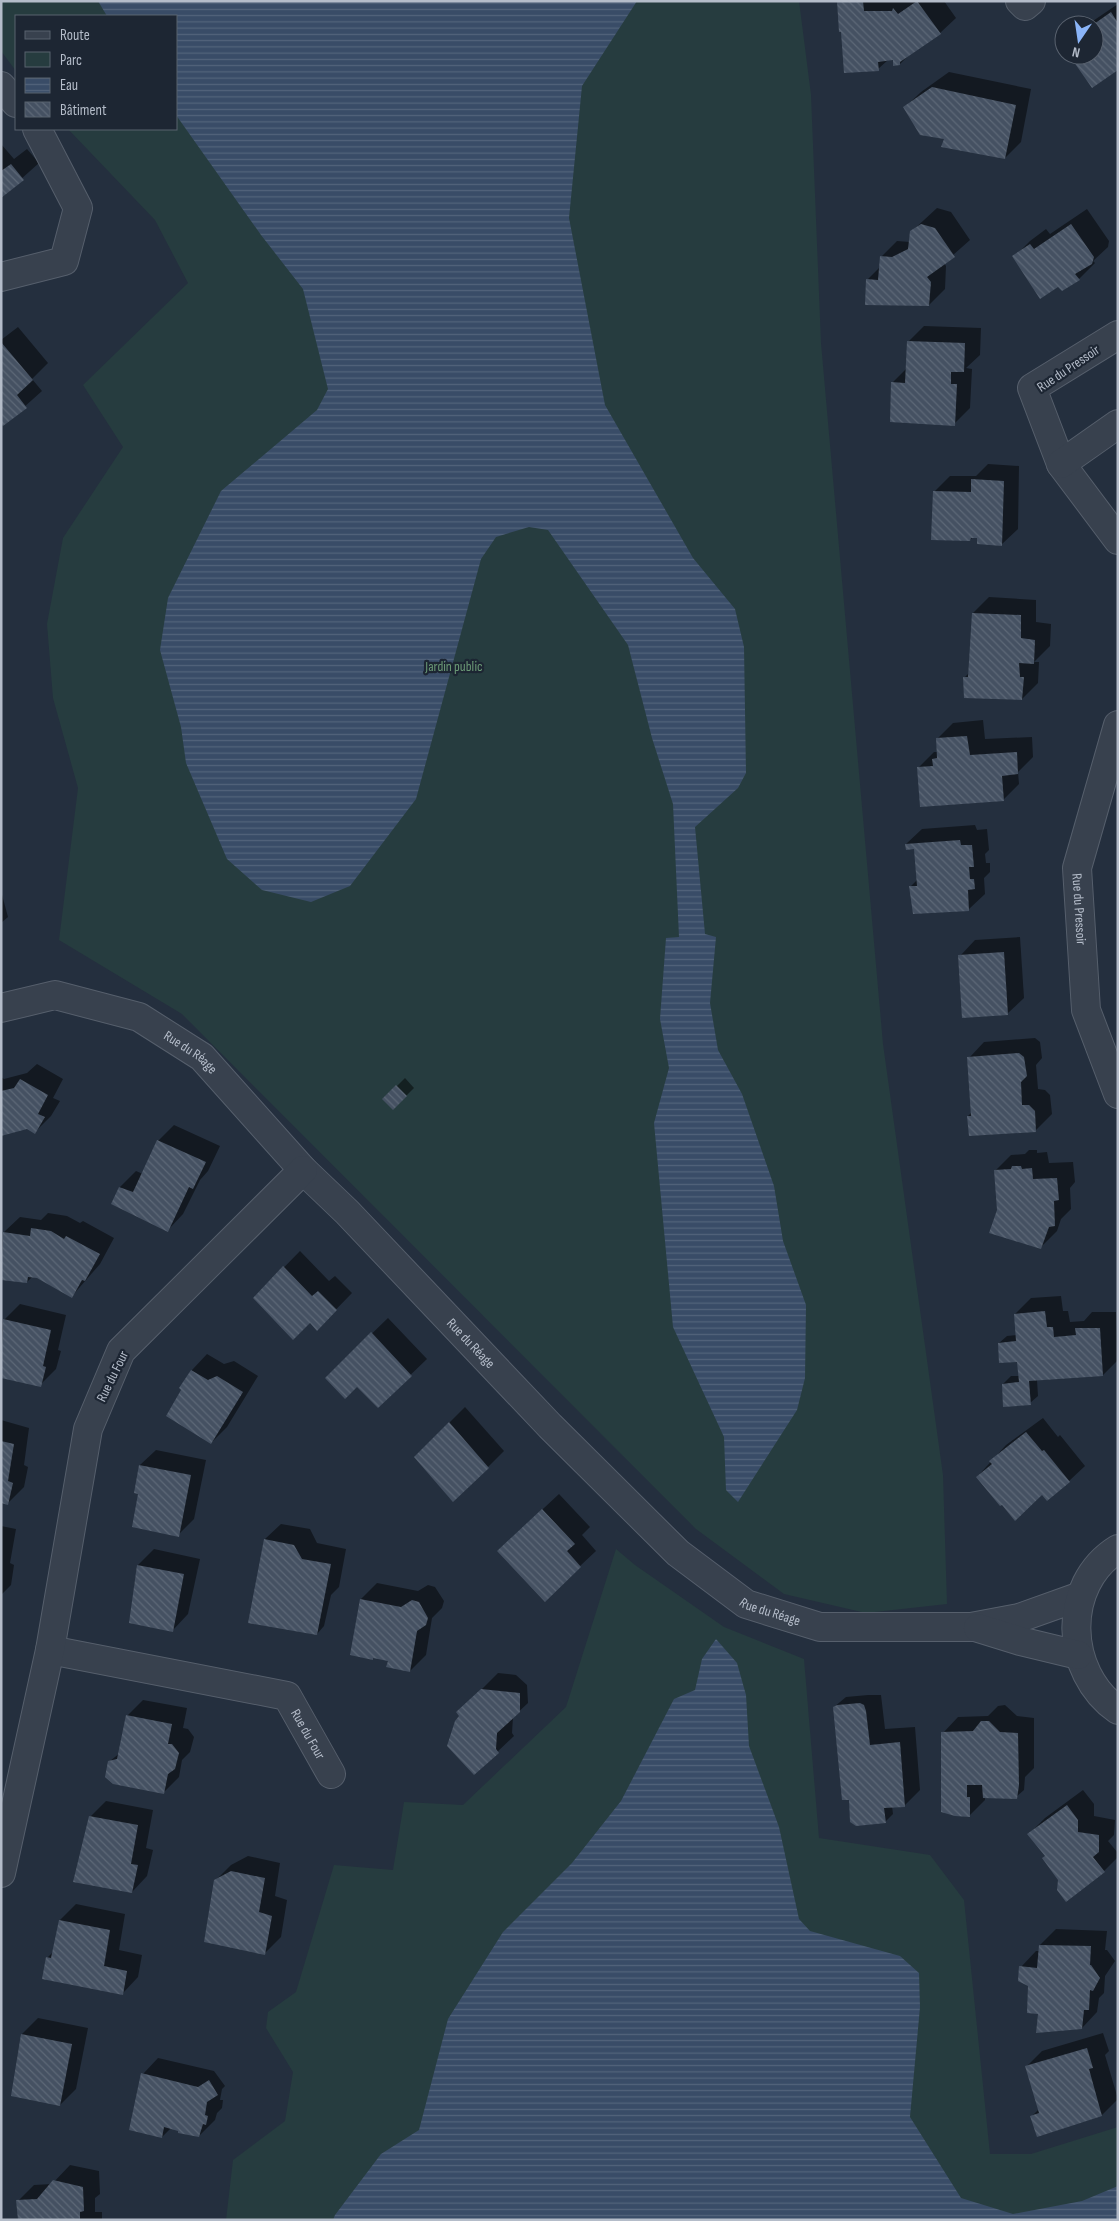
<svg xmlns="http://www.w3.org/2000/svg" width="1119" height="2221" font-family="'Sofia Sans Condensed',sans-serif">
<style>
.green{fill:#263c3f}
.water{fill:url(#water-rules)}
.shadow{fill:#0007}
.building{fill:url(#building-back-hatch)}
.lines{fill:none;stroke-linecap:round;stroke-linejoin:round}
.street-casing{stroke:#565f6c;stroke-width:30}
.street{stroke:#38414e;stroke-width:28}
.labels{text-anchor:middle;stroke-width:4.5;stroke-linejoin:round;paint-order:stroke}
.street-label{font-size:14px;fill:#b4bcc9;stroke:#1d2633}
.park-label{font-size:14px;fill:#6b9a76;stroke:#1d2633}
</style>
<defs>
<pattern id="water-rules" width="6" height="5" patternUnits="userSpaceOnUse" patternTransform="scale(1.25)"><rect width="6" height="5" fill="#394c67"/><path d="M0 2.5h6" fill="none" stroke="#53647b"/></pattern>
<pattern id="building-back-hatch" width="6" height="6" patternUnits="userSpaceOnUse" patternTransform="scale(1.25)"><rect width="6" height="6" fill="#455162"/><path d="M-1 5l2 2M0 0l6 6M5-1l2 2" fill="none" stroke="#5d6877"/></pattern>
</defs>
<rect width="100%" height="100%" fill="#242f3e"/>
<g class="green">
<polygon points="1,1 799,1 811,95 821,343 883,1044 943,1475 947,1604 866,1613 784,1594 696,1529 182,1014 59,940 78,788 53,698 47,624 63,538 123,447 83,385 188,283 155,220 68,129 176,129 176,16 16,16 16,71 1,51"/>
<polygon points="616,1549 635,1565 724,1627 804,1659 819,1838 930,1855 964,1900 990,2154 1031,2154 1118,2127 1118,2220 226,2220 233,2160 285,2121 293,2072 266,2028 268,2012 296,1992 334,1865 393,1870 404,1802 463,1805 566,1707"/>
</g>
<g class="water">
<polygon points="98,1 637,1 582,86 569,218 605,405 693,558 735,609 744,647 746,773 738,788 695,827 705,934 716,937 710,1003 718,1050 742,1094 774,1186 783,1241 806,1305 805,1378 797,1410 738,1502 726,1490 724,1437 673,1327 654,1123 669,1068 660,1019 666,938 679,937 673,804 652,738 628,645 548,530 529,527 496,537 481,559 416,799 350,886 311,902 262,890 227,859 186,763 181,727 160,650 168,598 221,491 317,410 328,389 303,289 261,235 176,115 176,16 107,16"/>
<polygon points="716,1639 737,1663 746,1695 749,1746 779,1827 799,1919 810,1931 900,1956 919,1973 920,2007 910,2117 961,2198 1013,2214 1082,2201 1118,2186 1118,2220 333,2220 335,2215 381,2154 419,2130 448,2019 503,1932 572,1863 621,1801 674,1699 695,1690 702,1659"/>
</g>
<g class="shadow">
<polygon points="838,1 944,1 956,18 940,33 910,54 900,64 894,59 888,60 878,69"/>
<polygon points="1118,4 1118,69 1071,55 1094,55 1094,25 1087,25"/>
<polygon points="949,72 1031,89 1021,142 1005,158 945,138 905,107 921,92"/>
<polygon points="1,144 14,159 27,149 39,163 1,197"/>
<polygon points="937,208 951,212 970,240 944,263 946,266 945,289 929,305 868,279 880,267 881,257 897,241 910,242 911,232"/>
<polygon points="1087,209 1109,241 1108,247 1093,261 1095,263 1079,279 1014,257 1030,241 1046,229 1050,234"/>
<polygon points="924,326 981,328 980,355 966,368 972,369 970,408 954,424 892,383 906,369 908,342"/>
<polygon points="18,327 48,363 32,379 42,391 4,425 1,422 1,340"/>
<polygon points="988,464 1019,466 1018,529 1002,544 979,537 973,537 970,540 934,492 950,476 976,476"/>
<polygon points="989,597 1036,600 1036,622 1051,624 1050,646 1034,662 1039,662 1038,683 1022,699 965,677 969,673 973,613"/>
<polygon points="983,720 985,739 1032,737 1033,757 1018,772 1019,784 1003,800 918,768 934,752 938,752 938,738 953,723"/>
<polygon points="975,825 977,830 987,829 989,850 985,854 986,863 990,863 990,872 984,878 985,894 969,909 911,886 918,879 915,847 906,844 922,829"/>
<polygon points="1,891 8,917 1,923"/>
<polygon points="1020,937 1024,998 1008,1013 960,956 975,940"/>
<polygon points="1035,1038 1040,1042 1042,1058 1036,1065 1038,1089 1045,1090 1050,1095 1052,1114 1036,1130 968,1116 972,1112 969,1058 984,1042"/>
<polygon points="37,1064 63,1079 53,1098 60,1101 51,1116 35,1132 27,1128 1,1135 1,1077 4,1079 27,1073"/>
<polygon points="405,1078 414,1088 393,1109 384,1099"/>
<polygon points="174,1125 220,1146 208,1171 200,1180 183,1214 168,1230 112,1204 120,1187 136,1171 143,1174 158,1141"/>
<polygon points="1029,1150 1037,1150 1037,1153 1047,1152 1049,1163 1073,1162 1075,1182 1070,1188 1071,1209 1061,1219 1057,1231 1041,1247 995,1171 1011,1155 1025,1154"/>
<polygon points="48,1213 67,1216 80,1223 83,1221 114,1238 100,1264 72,1296 38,1277 33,1276 27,1282 1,1279 1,1250 4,1232 20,1217 41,1220"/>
<polygon points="300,1251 329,1281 335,1276 352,1293 317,1329 311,1321 254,1298"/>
<polygon points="1061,1296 1063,1311 1068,1311 1070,1322 1084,1321 1092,1312 1116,1312 1118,1360 1103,1375 1037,1380 1038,1396 1030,1403 1003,1384 1011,1376 1020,1376 1019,1359 999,1343 1007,1336 1017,1335 1015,1314 1031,1298"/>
<polygon points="20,1304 66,1315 58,1350 61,1351 56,1369 40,1385 1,1376 1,1332 4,1320"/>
<polygon points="388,1318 427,1359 378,1406 358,1385 326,1378"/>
<polygon points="207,1354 224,1364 234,1361 258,1376 227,1427 211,1443 180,1388 192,1370"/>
<polygon points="465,1407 504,1451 488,1467 415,1457"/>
<polygon points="1043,1418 1058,1437 1060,1435 1085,1466 1069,1481 977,1477 1006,1445"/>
<polygon points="1,1420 29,1428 24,1465 28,1467 24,1487 8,1503 1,1502"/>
<polygon points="156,1450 206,1460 194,1519 178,1535 139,1493 140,1465"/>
<polygon points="559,1494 590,1527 582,1535 596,1551 580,1566 514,1536"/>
<polygon points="281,1524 310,1529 317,1543 346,1549 339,1587 331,1595 324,1626 317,1634 265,1539"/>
<polygon points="1,1526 16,1529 10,1563 14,1565 11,1585 1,1595"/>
<polygon points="154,1549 200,1559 188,1614 173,1630 134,1586 138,1565"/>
<polygon points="377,1583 418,1591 428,1585 435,1587 444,1601 442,1608 432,1618 426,1655 410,1671 389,1660 352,1654 361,1599"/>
<polygon points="498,1673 516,1675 527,1685 528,1703 513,1717 512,1733 514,1736 475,1773 474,1697"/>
<polygon points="868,1695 881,1695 885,1729 915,1727 920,1790 905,1805 892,1806 893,1814 885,1822 850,1800 834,1707 846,1697"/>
<polygon points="143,1700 187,1708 183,1728 188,1729 194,1737 190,1752 182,1760 179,1777 164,1792 110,1761 120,1753 127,1716"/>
<polygon points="1005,1705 1017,1716 1034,1718 1034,1768 1025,1777 1024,1790 1016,1797 985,1797 985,1800 969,1816 943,1733 958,1717 988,1716 998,1706"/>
<polygon points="1083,1790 1094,1804 1094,1816 1115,1820 1114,1835 1108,1841 1118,1853 1118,1857 1104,1871 1046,1855 1029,1834 1045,1818"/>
<polygon points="106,1801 153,1810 146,1848 153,1850 147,1876 132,1892 90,1817"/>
<polygon points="248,1856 280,1863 275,1896 287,1900 281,1937 265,1953 215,1881 231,1865"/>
<polygon points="76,1904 125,1914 119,1950 142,1955 138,1977 123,1993 43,1978 48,1957 53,1952 60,1920"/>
<polygon points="1056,1929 1107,1931 1105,1950 1107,1950 1115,1961 1105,1976 1104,1993 1099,1998 1097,2012 1082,2028 1039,2013 1030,1985 1021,1967 1036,1951 1040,1951 1040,1945"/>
<polygon points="38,2018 88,2028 76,2089 60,2105 17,2060 22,2034"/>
<polygon points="1103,2033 1109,2051 1105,2055 1118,2099 1102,2115 1038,2135 1032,2116 1039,2109 1027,2066 1042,2051"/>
<polygon points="158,2058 214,2071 225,2086 222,2089 220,2100 223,2100 222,2108 217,2113 215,2120 199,2136 171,2128 162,2137 143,2074"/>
<polygon points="70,2165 99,2171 100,2194 95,2198 95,2212 102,2212 102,2220 19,2220 18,2201 34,2185 52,2184"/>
</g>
<g class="building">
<polygon points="837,1 863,1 864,11 892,11 893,8 898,14 917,1 941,34 900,62 900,65 893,66 893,60 878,62 879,71 844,73 841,32 839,32"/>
<polygon points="1111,12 1118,23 1118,70 1092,88 1069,55 1094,55 1094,24"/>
<polygon points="932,87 1016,105 1005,159 941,147 944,139 920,135 903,107"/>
<polygon points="11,164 24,180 1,198 1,171"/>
<polygon points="921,224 935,228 955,257 927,277 931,282 929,306 865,305 866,279 878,280 880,256 892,257 908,249 910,231"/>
<polygon points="1071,224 1094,257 1092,264 1075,274 1080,280 1062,291 1058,287 1040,299 1012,256 1030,244 1034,249"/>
<polygon points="907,341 965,343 964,372 951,372 951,384 957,384 955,426 890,422 891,382 905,383"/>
<polygon points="1,342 33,380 17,395 27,408 3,426 1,424"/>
<polygon points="971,479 1004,481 1002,546 977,544 977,538 971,538 970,541 931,540 933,491 971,492"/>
<polygon points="972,613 1021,615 1021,638 1035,640 1034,664 1019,663 1020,677 1024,677 1022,700 964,698 963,677 968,677"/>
<polygon points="967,736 970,755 1017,752 1018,774 1002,776 1004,801 920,807 917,767 933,766 932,759 937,758 936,738"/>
<polygon points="960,840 961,845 972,845 974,867 969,867 970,879 974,879 975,889 968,890 969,911 913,914 909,886 917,886 914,849 906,850 905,844"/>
<polygon points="1004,952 1008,1015 962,1018 958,955"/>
<polygon points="1019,1053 1024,1057 1027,1076 1021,1082 1022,1105 1029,1105 1035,1111 1036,1132 969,1136 967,1116 971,1116 967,1057"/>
<polygon points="20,1079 48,1095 38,1114 45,1117 35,1134 27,1129 1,1136 1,1091 14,1088"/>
<polygon points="396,1085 407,1096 393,1110 382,1099"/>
<polygon points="157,1140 206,1162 193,1189 189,1187 168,1232 111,1204 119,1187 133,1192"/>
<polygon points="1012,1166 1021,1166 1022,1169 1032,1168 1033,1179 1057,1178 1059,1200 1054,1201 1055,1226 1049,1227 1041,1249 989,1233 997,1210 994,1170 1011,1169"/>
<polygon points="31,1228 51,1231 64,1239 66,1236 100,1254 85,1281 82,1280 72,1298 37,1278 28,1277 27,1283 1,1280 3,1232 30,1236"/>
<polygon points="283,1266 312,1296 318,1291 337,1310 317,1331 310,1323 293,1340 253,1298"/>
<polygon points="1045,1311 1047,1327 1053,1327 1054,1337 1076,1335 1075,1328 1100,1328 1103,1376 1029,1381 1031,1405 1003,1407 1002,1384 1019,1382 1017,1362 999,1363 998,1343 1016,1341 1014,1314"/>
<polygon points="3,1319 51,1330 43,1366 46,1367 41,1387 1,1378"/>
<polygon points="371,1332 412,1376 378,1408 357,1387 345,1399 325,1378"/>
<polygon points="191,1370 208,1380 217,1376 243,1392 211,1444 166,1416 181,1390 179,1388"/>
<polygon points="449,1422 489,1468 453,1502 414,1457"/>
<polygon points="1026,1432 1042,1451 1044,1450 1070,1482 1047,1501 1042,1495 1015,1521 1002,1505 1000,1506 976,1477 992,1464 989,1461"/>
<polygon points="1,1441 14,1444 8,1481 13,1483 8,1505 1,1503"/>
<polygon points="139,1465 191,1475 179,1537 132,1527 138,1494 134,1493"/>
<polygon points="542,1509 575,1544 567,1551 581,1567 545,1602 497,1551"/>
<polygon points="264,1539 294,1545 302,1559 331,1564 317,1635 248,1623"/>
<polygon points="137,1565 184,1574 173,1632 129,1623"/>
<polygon points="360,1599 401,1607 412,1600 419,1602 428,1618 426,1625 417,1631 410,1672 386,1667 388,1661 373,1658 373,1660 350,1655"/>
<polygon points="481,1689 520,1693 520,1712 497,1733 496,1749 499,1753 474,1775 447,1746 455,1721 459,1716 456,1712"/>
<polygon points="860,1703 864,1705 866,1711 870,1745 900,1742 905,1807 884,1808 886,1823 856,1826 850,1822 849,1800 842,1800 833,1707 837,1705"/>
<polygon points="126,1715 172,1724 168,1744 172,1744 179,1753 175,1769 168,1774 164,1794 113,1784 105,1777 108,1761 117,1759"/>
<polygon points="981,1721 989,1721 1000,1732 1018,1733 1019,1785 1017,1799 983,1798 982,1785 967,1785 967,1797 970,1797 970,1817 955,1816 941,1812 941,1732 973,1731"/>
<polygon points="1067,1805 1078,1820 1078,1832 1099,1835 1099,1852 1093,1857 1105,1872 1066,1902 1057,1890 1058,1880 1042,1858 1045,1856 1027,1834"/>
<polygon points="89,1816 138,1825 131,1864 138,1865 132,1893 73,1882"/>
<polygon points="231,1871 265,1878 259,1912 272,1916 265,1955 204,1942 214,1880"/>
<polygon points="59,1920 110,1930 104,1966 127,1971 123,1995 42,1979 46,1957 51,1958"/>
<polygon points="1039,1945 1091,1946 1090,1965 1091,1965 1100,1978 1093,1991 1090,1990 1089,2010 1084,2010 1082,2029 1036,2033 1038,2014 1027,2013 1028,1986 1018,1981 1019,1966 1037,1968"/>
<polygon points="21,2034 72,2044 60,2106 11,2096"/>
<polygon points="1087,2048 1093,2068 1089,2069 1102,2116 1037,2137 1030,2116 1039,2113 1025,2066"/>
<polygon points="141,2073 198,2087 209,2080 218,2095 207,2102 205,2115 208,2116 206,2125 203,2124 199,2137 178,2133 178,2131 164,2127 162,2138 129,2130"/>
<polygon points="53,2180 83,2187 84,2211 80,2212 80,2220 18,2220 16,2200 37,2199"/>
</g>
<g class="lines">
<defs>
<g id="street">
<polyline points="1020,1 1025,6 1031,1"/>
<polyline points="1,86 16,103"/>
<polyline points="1,277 64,261 78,208 37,129"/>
<polyline points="1118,335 1032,388 1061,464 1118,540"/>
<polyline points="1061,464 1118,424"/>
<path id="s1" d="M1118,725L1077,868L1086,1010L1118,1094"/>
<path id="s2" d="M1,1008L55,995L139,1017L202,1057L303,1170L347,1212L550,1426L678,1553L746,1604L820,1627H971L1019,1618L1081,1596"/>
<path d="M1118,1549C1061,1584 1064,1673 1118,1710"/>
<polyline points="978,1628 1020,1641 1078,1655"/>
<path id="s3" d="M50,1650L287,1696L331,1774"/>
<polyline points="1,1873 50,1650 88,1429 121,1351 303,1170"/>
</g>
</defs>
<use href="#street" class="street-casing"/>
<use href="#street" class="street"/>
</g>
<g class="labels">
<g class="street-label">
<text transform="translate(1068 368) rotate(-34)" y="5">Rue du Pressoir</text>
<text dy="5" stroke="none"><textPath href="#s1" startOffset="190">Rue du Pressoir</textPath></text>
<text dy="5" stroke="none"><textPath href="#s2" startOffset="205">Rue du Réage</textPath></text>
<text dy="5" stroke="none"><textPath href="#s2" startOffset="610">Rue du Réage</textPath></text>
<text transform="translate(112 1376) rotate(-64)" y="5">Rue du Four</text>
<text dy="5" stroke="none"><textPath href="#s2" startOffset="1015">Rue du Réage</textPath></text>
<text dy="5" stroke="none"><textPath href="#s3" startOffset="285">Rue du Four</textPath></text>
</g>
<g class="park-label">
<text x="454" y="671">Jardin public</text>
</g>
</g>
<rect width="1119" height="2221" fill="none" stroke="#b4bcc9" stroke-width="5"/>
<rect x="15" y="15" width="162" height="115" fill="#1d2633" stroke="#59626f"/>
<rect x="25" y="31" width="25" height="8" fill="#38414e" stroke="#59626f"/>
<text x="60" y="40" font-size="15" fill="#b4bcc9">Route</text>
<rect x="25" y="52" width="25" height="15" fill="#263c3f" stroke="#59626f"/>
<text x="60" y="65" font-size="15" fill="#b4bcc9">Parc</text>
<rect x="25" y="78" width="25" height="15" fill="url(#water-rules)" stroke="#59626f"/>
<text x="60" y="90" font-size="15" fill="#b4bcc9">Eau</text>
<rect x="25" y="102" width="25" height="15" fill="url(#building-back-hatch)" stroke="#59626f"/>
<text x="60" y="115" font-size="15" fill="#b4bcc9">Bâtiment</text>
<g transform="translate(1079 40) rotate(193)"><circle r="24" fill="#1d2633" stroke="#59626f"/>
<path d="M0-4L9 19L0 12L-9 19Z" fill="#8ab4f8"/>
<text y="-8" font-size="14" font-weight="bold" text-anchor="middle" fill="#b4bcc9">N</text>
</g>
</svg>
